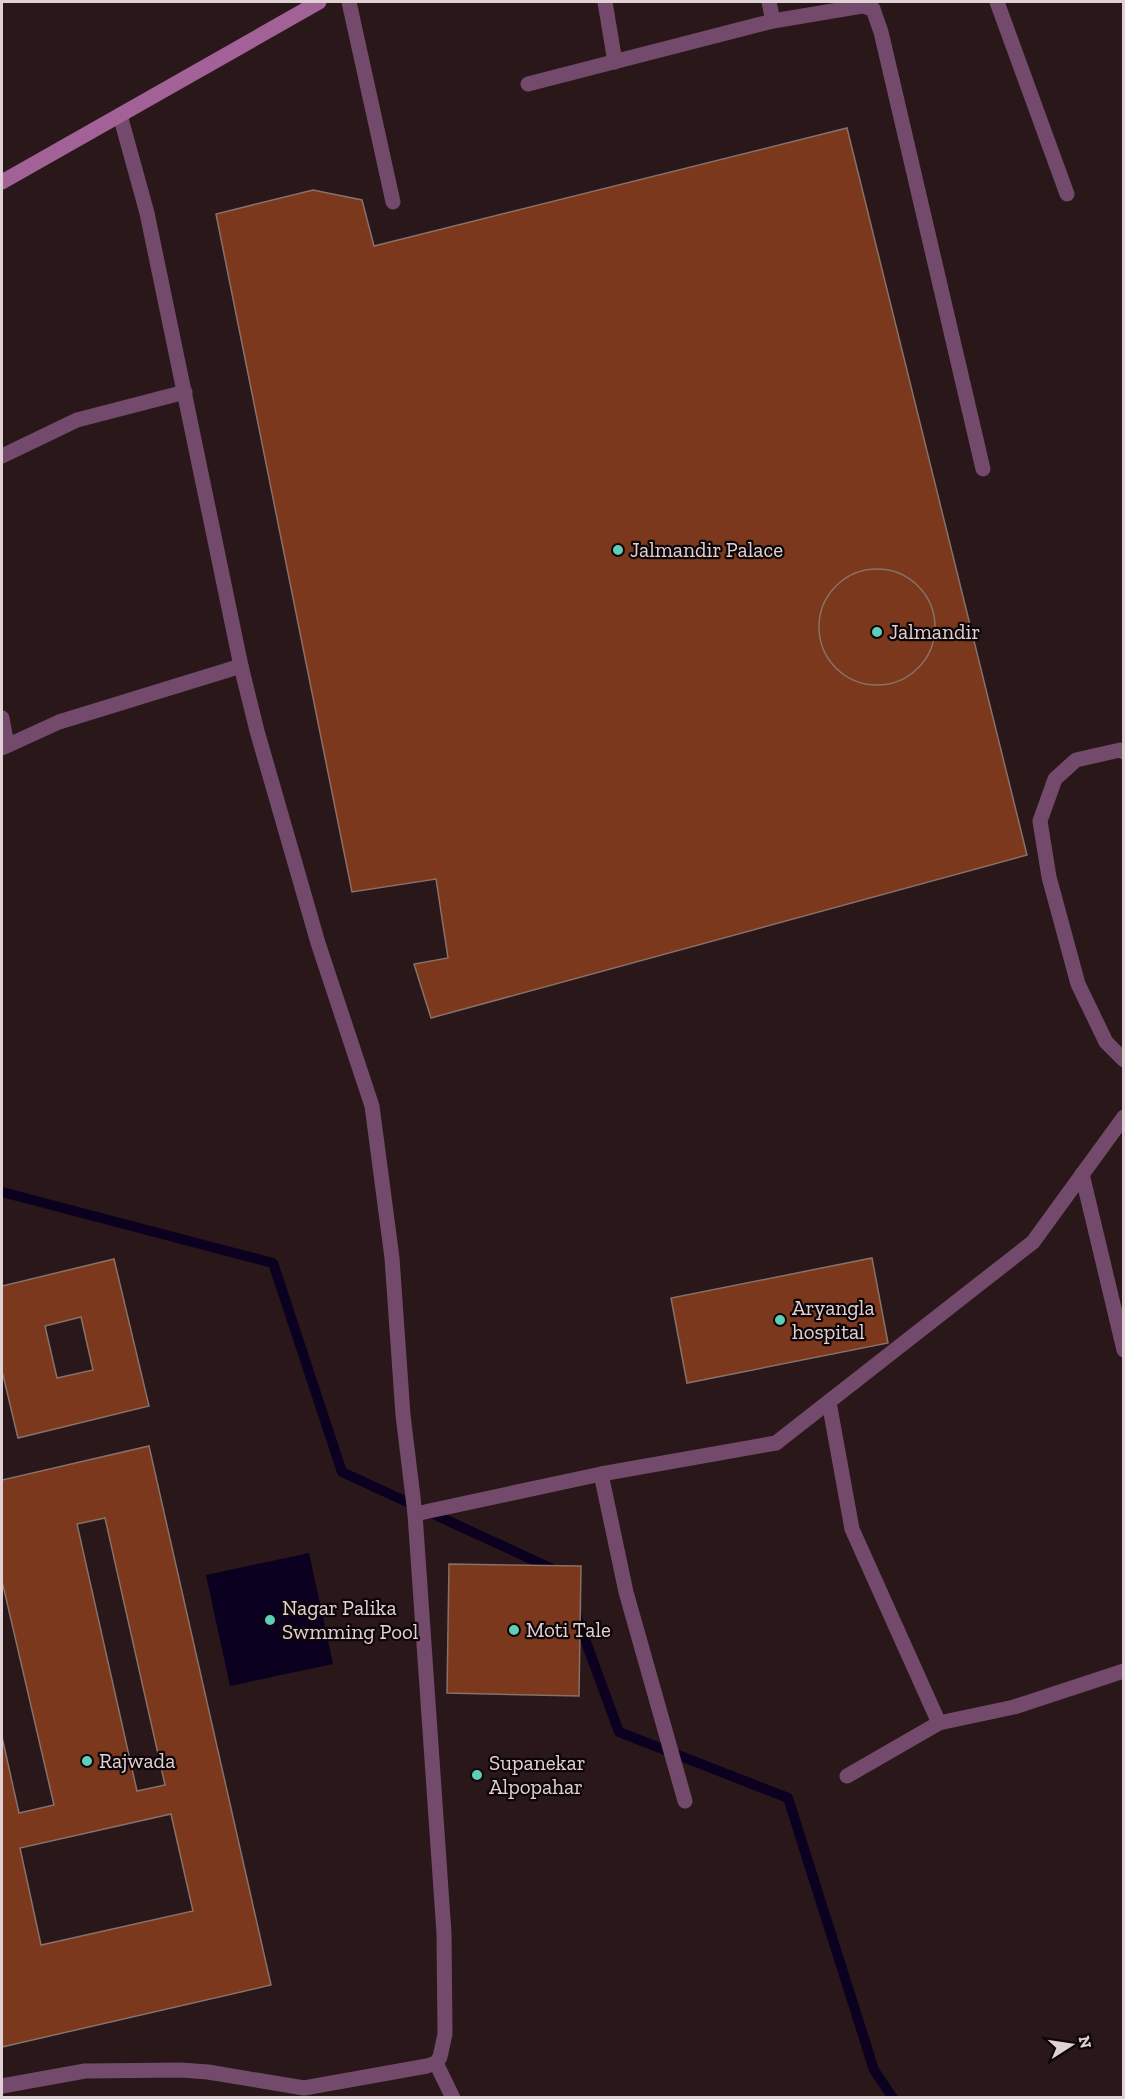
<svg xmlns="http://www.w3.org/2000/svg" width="1125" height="2099" font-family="'Zilla Slab',serif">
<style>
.water{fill:#0b001f}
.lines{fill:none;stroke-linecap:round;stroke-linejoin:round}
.stream{stroke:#0b001f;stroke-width:10}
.building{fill:#7c381c;stroke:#877168;stroke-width:1.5;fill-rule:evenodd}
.minor{stroke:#734a6b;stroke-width:15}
.tertiary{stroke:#734a6b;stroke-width:15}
.secondary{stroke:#a36297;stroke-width:15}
.poi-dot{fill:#5eceb8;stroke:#0d0507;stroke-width:2}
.labels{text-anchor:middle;stroke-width:4.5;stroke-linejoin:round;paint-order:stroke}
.poi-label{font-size:21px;fill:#e0d2d4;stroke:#0d0507;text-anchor:start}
</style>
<rect width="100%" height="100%" fill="#2a171a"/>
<polygon class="water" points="309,1553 333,1664 230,1686 206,1575"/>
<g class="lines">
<g class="stream">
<polyline points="2,1192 273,1263 342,1472 557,1571"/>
<polyline points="575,1612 619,1732 788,1798 874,2070 893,2098"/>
</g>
</g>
<g class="building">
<polygon points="847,128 1027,855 431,1018 414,964 448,958 436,879 352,892 216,214 313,190 362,200 374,246"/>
<circle cx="877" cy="627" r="58"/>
<polygon points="872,1258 888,1343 687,1383 671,1298"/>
<path d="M114,1259L149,1406L18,1438L2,1371V1286ZM81,1317L93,1370L57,1378L45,1326Z"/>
<path d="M149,1446L271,1985L2,2047V1737L19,1813L54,1805L2,1581V1480ZM105,1518L165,1785L137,1791L77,1524ZM171,1814L193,1911L41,1945L20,1848Z"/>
<polygon points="449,1564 581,1566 579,1696 447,1693"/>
</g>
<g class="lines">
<g class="minor">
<polyline points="349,2 393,202"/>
<polyline points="605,2 615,62"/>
<polyline points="769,2 773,21"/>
<polyline points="997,2 1067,194"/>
<polyline points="528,84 773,21 862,6 873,9 881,32 983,469"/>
<polyline points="2,456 77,420 185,392"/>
<polyline points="2,718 7,745"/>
<polyline points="2,748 59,722 241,666"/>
<polyline points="1124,752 1120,750 1076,760 1055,779 1040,821 1049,877 1078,984 1106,1042 1124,1060"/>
<polyline points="1082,1174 1124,1350"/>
<polyline points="829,1402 852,1529 939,1723"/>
<polyline points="601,1474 626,1592 685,1801"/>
<polyline points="847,1776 939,1723 1014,1707 1124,1671"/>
<polyline points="436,2063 453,2098"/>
</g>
<g class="tertiary">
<polyline points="415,1514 601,1474 776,1443 1033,1242 1124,1117"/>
<polyline points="2,2086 85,2071 181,2070 208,2072 304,2088 427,2066 436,2063 440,2057 445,2034 444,1933 415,1514 403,1415 392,1258 372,1106 318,943 257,731 241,666 147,213 120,115"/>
</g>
<polyline class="secondary" points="2,182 319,2"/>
</g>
<g class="poi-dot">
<circle cx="618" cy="550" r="6"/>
<circle cx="877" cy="632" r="6"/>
<circle cx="780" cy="1320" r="6"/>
<circle cx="270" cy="1620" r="6"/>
<circle cx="514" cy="1630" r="6"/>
<circle cx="87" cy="1761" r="6"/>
<circle cx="477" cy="1775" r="6"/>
</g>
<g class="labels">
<g class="poi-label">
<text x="630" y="557">Jalmandir Palace</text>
<text x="889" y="639">Jalmandir</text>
<text x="792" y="1315">Aryangla<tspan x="792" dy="24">hospital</tspan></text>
<text x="282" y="1615">Nagar Palika<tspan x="282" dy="24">Swmming Pool</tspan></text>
<text x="526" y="1637">Moti Tale</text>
<text x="99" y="1768">Rajwada</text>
<text x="489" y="1770">Supanekar<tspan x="489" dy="24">Alpopahar</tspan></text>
</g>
</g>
<rect width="1125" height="2099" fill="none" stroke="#e0d2d4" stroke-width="6"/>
<g transform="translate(1071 2045) rotate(78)" stroke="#0d0507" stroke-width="4.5" paint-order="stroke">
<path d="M0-4.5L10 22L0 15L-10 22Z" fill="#e0d2d4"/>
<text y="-9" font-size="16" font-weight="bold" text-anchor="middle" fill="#e0d2d4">N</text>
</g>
</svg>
